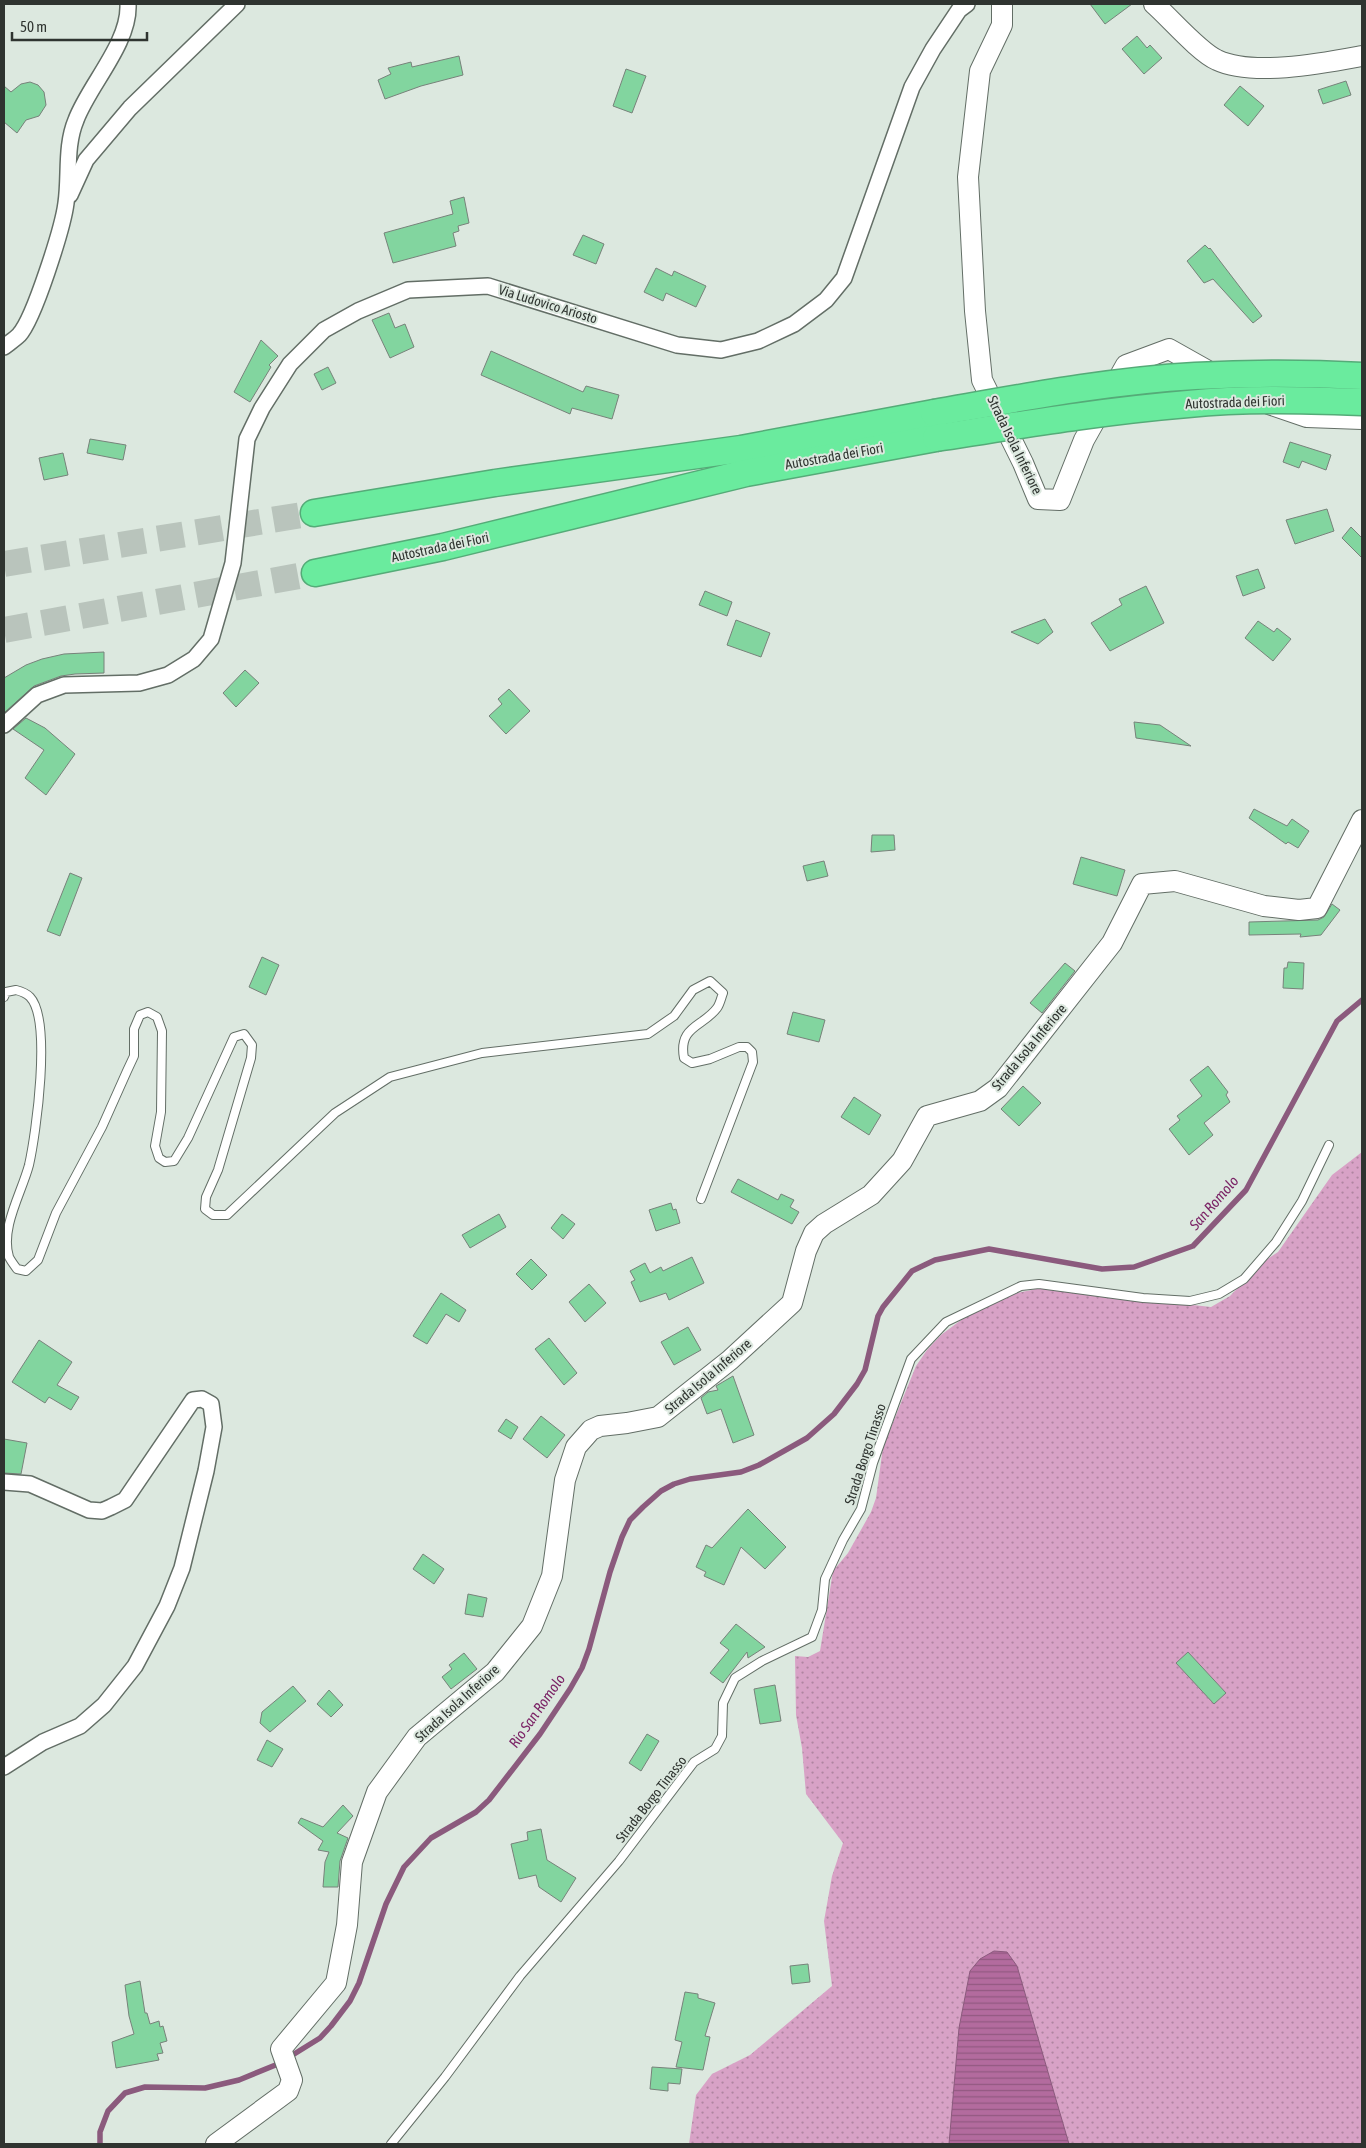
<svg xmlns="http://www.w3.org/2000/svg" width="1366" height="2148" font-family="'Asap Condensed',sans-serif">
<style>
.grass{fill:url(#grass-dots)}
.water{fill:url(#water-rules);stroke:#8b5a7d}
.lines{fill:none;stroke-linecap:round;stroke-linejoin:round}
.stream{stroke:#8b5a7d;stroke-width:5.5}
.building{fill:#82d59f;stroke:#77827a}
.highway-tunnel{stroke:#b9c4bc;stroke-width:26;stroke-dasharray:26 13;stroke-linecap:butt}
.lane-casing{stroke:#636e66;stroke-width:10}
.street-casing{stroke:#636e66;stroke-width:18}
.secondary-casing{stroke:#636e66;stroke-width:22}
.highway-casing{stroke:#55ab78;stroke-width:29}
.lane{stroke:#fff;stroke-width:8}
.street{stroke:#fff;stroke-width:15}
.secondary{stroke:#fff;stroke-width:20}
.highway{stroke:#6aeb9e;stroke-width:26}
.highway-bridge-casing{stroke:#55ab78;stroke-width:29;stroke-linecap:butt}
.highway-bridge{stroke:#6aeb9e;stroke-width:26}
.labels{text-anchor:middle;stroke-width:4;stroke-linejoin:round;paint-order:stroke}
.street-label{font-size:14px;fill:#2f3430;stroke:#dce8df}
.water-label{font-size:15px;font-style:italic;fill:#7b2466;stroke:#dce8df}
</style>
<defs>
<pattern id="grass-dots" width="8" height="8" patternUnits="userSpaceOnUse" patternTransform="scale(1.25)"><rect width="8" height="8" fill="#d8a2c6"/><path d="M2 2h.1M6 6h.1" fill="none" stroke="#b085a1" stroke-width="1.8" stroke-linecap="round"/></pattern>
<pattern id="water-rules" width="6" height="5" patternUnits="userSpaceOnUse" patternTransform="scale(1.25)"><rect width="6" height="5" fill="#b36b9e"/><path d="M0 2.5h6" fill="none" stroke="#925981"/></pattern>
</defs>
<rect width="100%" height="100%" fill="#dce8df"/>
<polygon class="grass" points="1362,1152 1362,2144 689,2144 696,2095 712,2074 750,2055 832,1986 824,1921 832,1876 843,1843 806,1794 802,1748 796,1715 795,1656 808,1657 820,1651 833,1571 848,1553 871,1512 876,1498 883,1447 916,1366 927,1350 941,1335 981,1305 993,1298 1041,1288 1211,1307 1230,1296 1263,1262 1278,1252 1332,1175"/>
<polygon class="water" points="994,1951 1007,1952 1017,1966 1069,2144 949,2144 959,2028 970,1971 980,1959"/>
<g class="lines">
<polyline class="stream" points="100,2144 100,2132 108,2111 125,2093 145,2087 205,2088 239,2080 278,2064 320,2038 331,2026 350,2001 359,1983 386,1904 404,1867 431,1838 476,1812 489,1800 540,1734 570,1689 582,1668 589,1649 610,1572 622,1537 630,1520 643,1507 661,1491 674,1484 690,1479 741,1472 759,1465 807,1438 834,1414 857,1384 865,1370 878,1316 883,1307 912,1271 935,1260 989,1249 1102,1269 1134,1267 1193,1246 1246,1190 1337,1021 1362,1000"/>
</g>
<g class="building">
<polygon points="1090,4 1132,4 1105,24"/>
<polygon points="1137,36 1147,48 1150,45 1162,58 1144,74 1122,49"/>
<polygon points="459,56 463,75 421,86 385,99 378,80 391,74 388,68 411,62 412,67"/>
<polygon points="626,69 646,76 632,113 613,106"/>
<polygon points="1346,81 1351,95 1323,104 1318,90"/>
<polygon points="30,82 38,85 44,92 46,105 39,116 26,120 17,133 4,122 4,86 11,92 21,84"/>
<polygon points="1240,86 1264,106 1248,126 1224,105"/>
<polygon points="464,197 469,223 458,226 459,231 453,233 456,246 393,263 384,233 453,214 450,201"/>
<polygon points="583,235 604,244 596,264 573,255"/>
<polygon points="1205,245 1209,249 1210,248 1262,316 1253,323 1213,279 1204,283 1187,261"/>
<polygon points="656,268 672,276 674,271 706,286 696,307 666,293 663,301 644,292"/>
<polygon points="389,313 395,328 405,324 414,347 390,358 372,320"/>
<polygon points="261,340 278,356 269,365 271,367 250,402 234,392"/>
<polygon points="491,351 583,392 586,386 619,395 612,419 572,408 570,414 481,375"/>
<polygon points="328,367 336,383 322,390 314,374"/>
<polygon points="90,439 126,445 123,460 87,453"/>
<polygon points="1290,442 1331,455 1326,470 1302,461 1299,468 1283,462"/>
<polygon points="63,453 68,475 44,480 39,458"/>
<polygon points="1327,509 1334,531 1295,544 1286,520"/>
<polygon points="1351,527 1362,538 1362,558 1342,538"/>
<polygon points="1258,569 1265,588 1243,596 1236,576"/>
<polygon points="1146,586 1164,623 1110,651 1091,623 1122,605 1119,599"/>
<polygon points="705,591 732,602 727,616 699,605"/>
<polygon points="1045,619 1053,632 1038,644 1011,632"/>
<polygon points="736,620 770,633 761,657 727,645"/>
<polygon points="1258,621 1274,632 1277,628 1291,639 1273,661 1245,638"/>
<polygon points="104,652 104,673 75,674 61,676 34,686 4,713 4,678 26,665 42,659 64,654"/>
<polygon points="245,670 259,683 236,707 223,693"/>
<polygon points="509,689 530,711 506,734 489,716 502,704 498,699"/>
<polygon points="26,718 45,728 75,754 46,795 25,778 44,750 13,729"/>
<polygon points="1134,722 1160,725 1191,746 1136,738"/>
<polygon points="1254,809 1287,826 1292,819 1309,831 1298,848 1288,842 1286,844 1249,818"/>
<polygon points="872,835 894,835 895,850 871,852"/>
<polygon points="1081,857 1125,870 1117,896 1073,884"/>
<polygon points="824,861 828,876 807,881 803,866"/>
<polygon points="70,873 82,878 60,936 47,931"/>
<polygon points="1332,904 1340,910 1321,935 1300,937 1301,934 1249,935 1249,922 1318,920 1324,917"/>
<polygon points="262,957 279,965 266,995 249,987"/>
<polygon points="1288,962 1304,963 1303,989 1283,988 1284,968 1287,968"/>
<polygon points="1065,963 1075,971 1042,1013 1030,1003"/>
<polygon points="793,1012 825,1020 819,1042 787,1034"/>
<polygon points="1208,1066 1228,1092 1226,1095 1230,1102 1204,1123 1213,1135 1189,1155 1169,1129 1180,1120 1177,1116 1202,1096 1190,1080"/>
<polygon points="1023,1086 1041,1103 1019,1126 1001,1109"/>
<polygon points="854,1097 881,1115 869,1135 841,1117"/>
<polygon points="738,1179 778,1200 781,1194 794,1200 790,1207 799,1212 792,1224 731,1192"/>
<polygon points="671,1203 673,1210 676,1209 680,1223 656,1231 649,1210"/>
<polygon points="499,1214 506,1227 470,1248 462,1235"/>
<polygon points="562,1214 575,1224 563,1239 551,1228"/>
<polygon points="692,1257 704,1283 669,1300 666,1293 640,1302 631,1282 635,1280 630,1271 645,1263 650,1273 661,1267 663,1271"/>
<polygon points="531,1259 547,1275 532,1290 516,1274"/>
<polygon points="589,1284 606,1303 585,1322 569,1302"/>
<polygon points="441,1293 466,1310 459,1322 446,1314 427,1344 413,1336"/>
<polygon points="688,1327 701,1350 674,1365 661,1342"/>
<polygon points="549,1338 577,1373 564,1385 535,1349"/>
<polygon points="39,1340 72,1362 57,1385 79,1397 71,1410 49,1397 45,1403 12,1382"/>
<polygon points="733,1376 754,1435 733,1443 721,1409 707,1414 701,1398 708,1392 718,1390 716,1386"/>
<polygon points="541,1416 565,1435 547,1458 523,1439"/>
<polygon points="506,1419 518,1427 511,1439 498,1431"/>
<polygon points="4,1439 27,1443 21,1474 4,1473"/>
<polygon points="748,1509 786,1547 765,1569 741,1547 724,1585 704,1576 706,1572 696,1567 706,1545 712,1548"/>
<polygon points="423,1554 444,1569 434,1584 413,1569"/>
<polygon points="468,1594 487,1598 483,1617 465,1614"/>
<polygon points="736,1624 765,1647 748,1658 747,1652 723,1683 710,1673 729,1650 720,1643"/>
<polygon points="1188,1652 1226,1693 1214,1704 1176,1663"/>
<polygon points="464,1653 477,1669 451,1689 442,1677 452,1669 449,1665"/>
<polygon points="775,1685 781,1721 760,1724 754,1689"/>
<polygon points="293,1686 306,1701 270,1732 260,1723 262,1712"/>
<polygon points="329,1690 343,1705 331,1717 317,1704"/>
<polygon points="647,1734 659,1741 641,1771 629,1763"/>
<polygon points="267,1740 283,1749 272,1767 257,1760"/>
<polygon points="343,1805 353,1816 337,1833 348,1838 340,1861 338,1887 323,1887 325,1862 329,1852 318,1850 323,1841 298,1823 301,1818 323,1827"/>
<polygon points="541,1829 547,1860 576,1878 561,1902 539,1887 536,1875 519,1879 511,1844 528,1840 527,1832"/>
<polygon points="808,1964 810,1982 792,1984 790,1966"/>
<polygon points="140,1981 145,2013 147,2013 150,2024 159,2021 160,2027 163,2026 167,2041 160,2043 163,2053 157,2054 159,2060 116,2068 112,2042 134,2034 129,2016 125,1985"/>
<polygon points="685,1992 698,1994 698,1998 715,2003 705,2036 710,2037 703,2070 676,2067 682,2042 675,2040"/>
<polygon points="652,2067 682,2069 680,2084 668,2083 668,2091 650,2089"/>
</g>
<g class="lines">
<g class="highway-tunnel">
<polyline points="4,564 314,513"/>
<polyline points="4,630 315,573"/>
</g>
<defs>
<g id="lane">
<path d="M4,997L6,992L16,990C20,991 27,994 30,997C52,1020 36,1134 29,1165C22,1192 0,1228 9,1257C11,1261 14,1265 17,1269L26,1271L38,1260L56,1213L102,1127L127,1071L134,1056V1029L140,1015L148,1012L157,1017L162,1031L161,1112L155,1146L159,1158L165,1162L174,1161L188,1138L234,1037L244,1034L252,1045L251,1058L218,1170L206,1197L205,1209L213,1215H227L335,1113L390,1077L482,1053L648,1034L674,1016L693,990L710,981L723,993C721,998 720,1004 717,1008C703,1027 678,1026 684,1058L692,1063L710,1059L739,1047H747L752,1052L753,1062L701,1199"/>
<polyline points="391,2144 445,2077 520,1976 619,1861 694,1762 715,1749 722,1736 723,1703 735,1678 762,1661 812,1637 822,1610 825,1579 843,1540 861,1509 873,1463 911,1359 946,1322 1021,1286 1039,1284 1143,1298 1190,1301 1219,1294 1244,1279 1276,1242 1302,1201 1329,1145"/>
</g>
<g id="street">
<polyline points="70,195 86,160 130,108 237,4"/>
<path d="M4,347C9,343 15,339 19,335C34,319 63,227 66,203C70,176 65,146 76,120C89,85 130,43 128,4"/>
<polyline points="4,725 37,695 64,685 139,683 168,675 194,659 211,639 233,563 247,439 262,408 290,364 324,330 358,311 408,290 488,286 677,345 721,350 758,341 794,324 826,300 844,278 912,87 933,49 959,10 967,4"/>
<polyline points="4,1482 30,1484 89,1510 102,1511 111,1507 125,1500 193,1400 202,1399 211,1404 214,1427 206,1471 182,1568 167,1606 135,1666 104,1705 80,1726 43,1742 4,1767"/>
</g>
<g id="secondary">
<polyline points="1002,4 1002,25 980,71 968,177 975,311 982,380 1023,463 1038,499 1060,500 1084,440 1126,365 1169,349 1217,376"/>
<path d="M1154,4C1170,18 1199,52 1217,60C1253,77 1324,63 1362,56"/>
<polyline points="1269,404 1307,417 1362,419"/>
<polyline points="216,2144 288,2091 292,2080 281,2049 336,1983 347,1925 352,1862 377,1792 417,1737 495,1672 532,1626 552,1576 565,1480 576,1447 591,1430 600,1426 627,1423 658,1417 730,1360 792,1303 806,1251 814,1233 824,1224 871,1195 902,1161 927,1116 980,1101 998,1088 1112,943 1142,884 1175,881 1264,906 1299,910 1317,908 1362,820"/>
</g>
<g id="highway">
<polyline points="314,513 495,483 741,449 934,413"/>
<polyline points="315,573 443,547 746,473 936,438"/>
</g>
</defs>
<use href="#lane" class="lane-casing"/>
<use href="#street" class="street-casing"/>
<use href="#secondary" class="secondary-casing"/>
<use href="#highway" class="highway-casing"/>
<use href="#lane" class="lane"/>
<use href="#street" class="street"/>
<use href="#secondary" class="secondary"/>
<use href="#highway" class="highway"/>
<defs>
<g id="highway-bridge">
<path d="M934,413C1020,398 1107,381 1195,376C1250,373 1306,373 1362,376"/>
<path d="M936,438C1020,425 1103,411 1188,404C1246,398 1304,400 1362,402"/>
</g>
</defs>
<use href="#highway-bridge" class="highway-bridge-casing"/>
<use href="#highway-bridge" class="highway-bridge"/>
</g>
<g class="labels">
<g class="street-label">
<text transform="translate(548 304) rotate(17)" y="5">Via Ludovico Ariosto</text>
<text transform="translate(1235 402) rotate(-2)" y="5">Autostrada dei Fiori</text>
<text transform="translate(1015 445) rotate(64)" y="5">Strada Isola Inferiore</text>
<text transform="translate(834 456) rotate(-10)" y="5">Autostrada dei Fiori</text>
<text transform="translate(440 547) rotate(-12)" y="5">Autostrada dei Fiori</text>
<text transform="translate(1029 1047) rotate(-50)" y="5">Strada Isola Inferiore</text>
<text transform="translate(708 1376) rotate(-40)" y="5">Strada Isola Inferiore</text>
<text transform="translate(865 1454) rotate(-72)" y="5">Strada Borgo Tinasso</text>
<text transform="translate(457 1703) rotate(-42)" y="5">Strada Isola Inferiore</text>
<text transform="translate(651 1799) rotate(-52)" y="5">Strada Borgo Tinasso</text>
</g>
<g class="water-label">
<text transform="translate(1214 1203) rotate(-49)" y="5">San Romolo</text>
<text transform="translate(537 1711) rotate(-55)" y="5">Rio San Romolo</text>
</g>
</g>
<rect width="1366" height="2148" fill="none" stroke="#2f3430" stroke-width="10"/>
<path d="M12 32v8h135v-8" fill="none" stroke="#2f3430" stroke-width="2.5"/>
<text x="20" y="32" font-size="15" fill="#2f3430" stroke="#dce8df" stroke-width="4" paint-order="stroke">50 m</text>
</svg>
